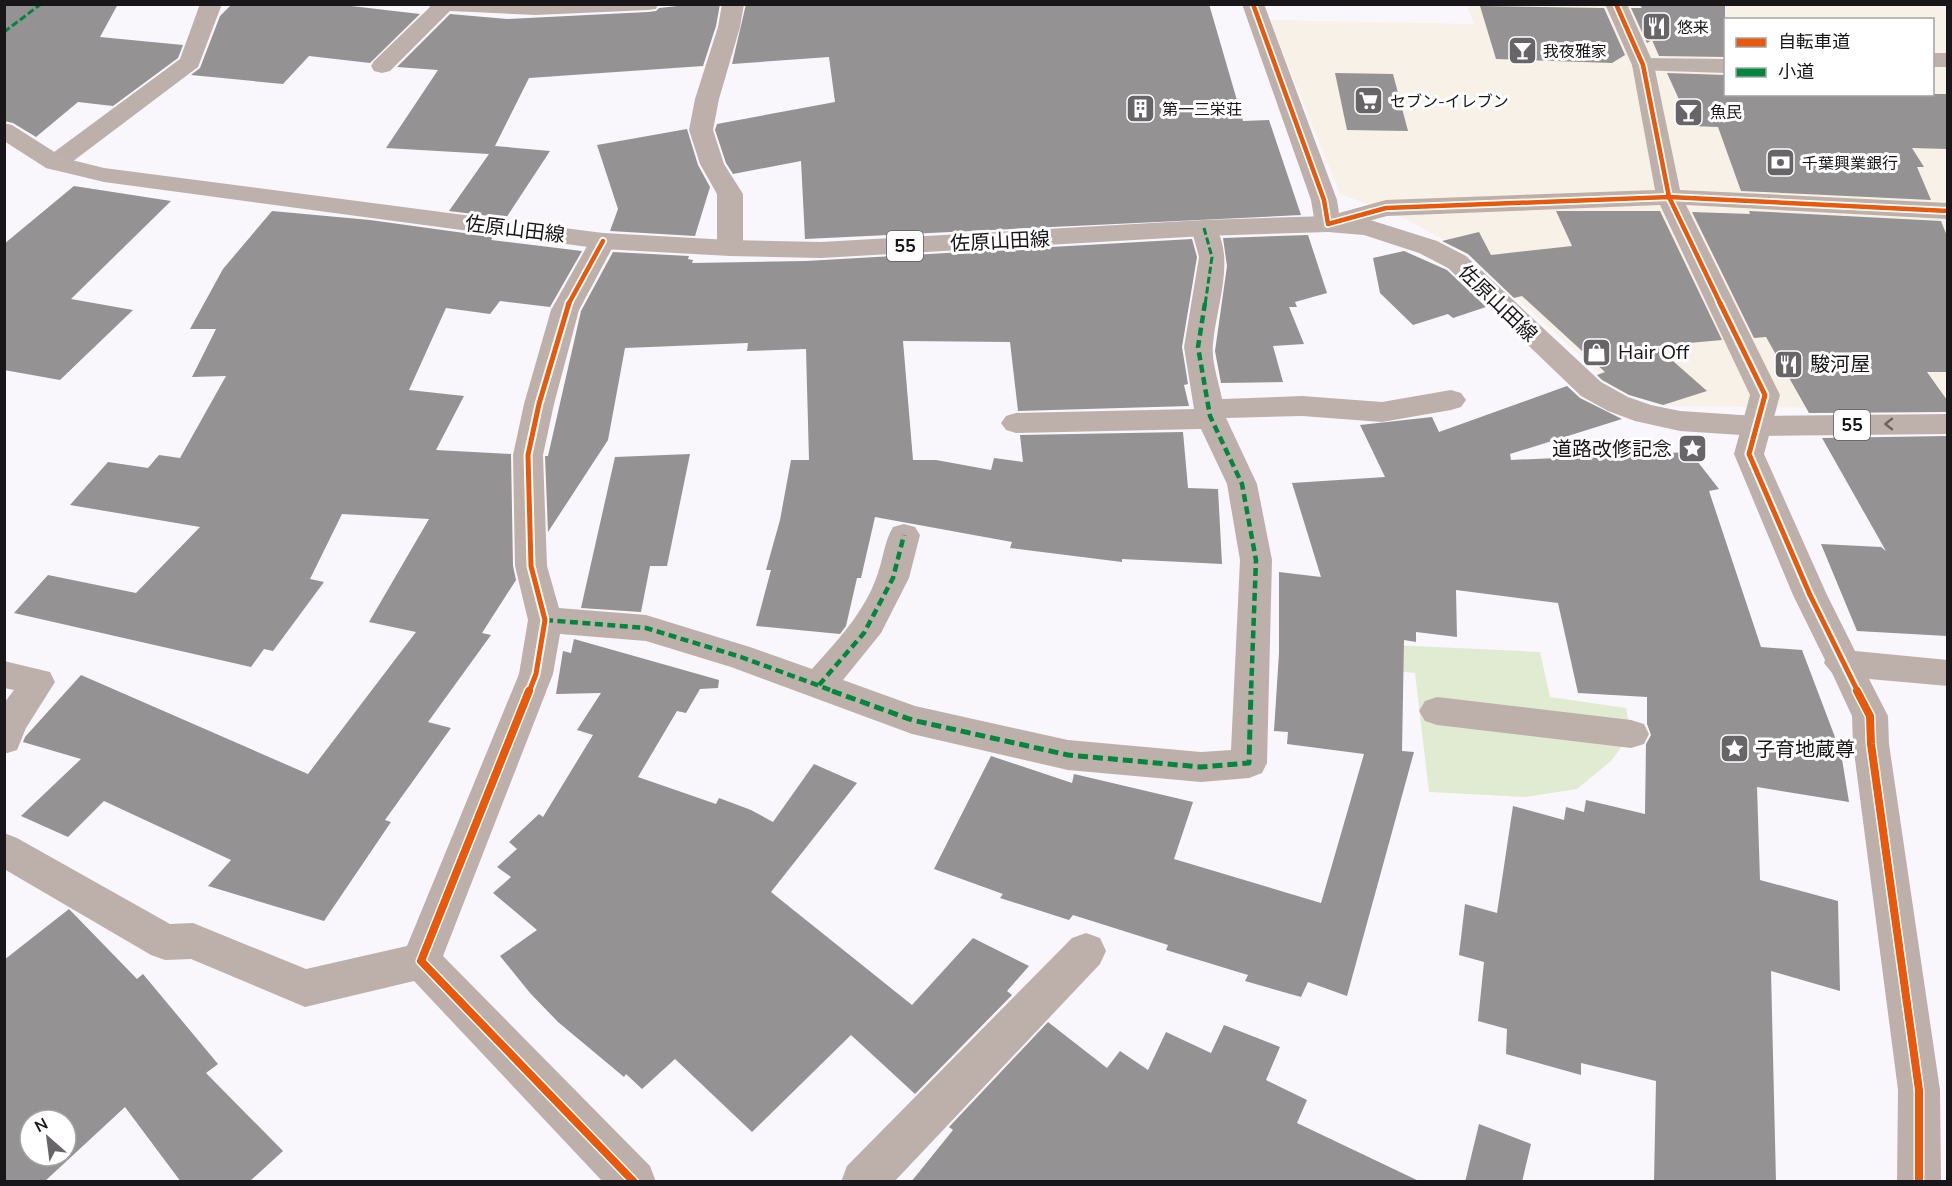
<svg xmlns="http://www.w3.org/2000/svg" width="1952" height="1186" font-family="'Nunito Sans','Noto Sans JP',sans-serif">
<style>
.commercial{fill:#f8f1e8;fill-rule:evenodd}
.green{fill:#e1ebd1}
.building{fill:#949293;fill-rule:evenodd}
.lines{fill:none;stroke-linecap:round;stroke-linejoin:round}
.minor{fill:#bdb0aa;fill-rule:evenodd}
.major{fill:#beb1ac;fill-rule:evenodd}
.quiet-far2{stroke:#00873e;stroke-width:3;stroke-dasharray:7 3;stroke-linecap:butt}
.quiet-far1{stroke:#00873e;stroke-width:4.5;stroke-dasharray:8 4.5;stroke-linecap:butt}
.quiet{stroke:#00873e;stroke-width:5;stroke-dasharray:10 5;stroke-linecap:butt}
.cycleway-far2-casing{stroke:#fff;stroke-width:8}
.cycleway-far1-casing{stroke:#fff;stroke-width:9}
.cycleway-casing{stroke:#fff;stroke-width:11}
.cycleway-far2{stroke:#e8590c;stroke-width:4.5}
.cycleway-far1{stroke:#e8590c;stroke-width:5}
.cycleway{stroke:#e8590c;stroke-width:8}
.oneway{stroke:#6b6462}
.labels{text-anchor:middle;stroke-width:6;stroke-linejoin:round;paint-order:stroke}
.far-poi-label{font-size:16px;fill:#181619;stroke:#fff;text-anchor:start}
.shield{fill:#fff;stroke:#5d5c5e;stroke-width:1.5}
.shield-label{font-size:18px;font-weight:bold;fill:#181619}
.street-label{font-size:20px;fill:#181619;stroke:#fff}
.poi-label{font-size:20px;fill:#181619;stroke:#fff;text-anchor:start}
</style>
<rect width="100%" height="100%" fill="#f9f7fc"/>
<path class="commercial" d="M1466,4L1947,5V409L1667,406L1618,390L1463,250L1406,219L1340,194L1270,20L1474,24ZM1726,20H1932V94H1726Z"/>
<polygon class="green" points="1392,645 1540,652 1550,697 1626,708 1631,734 1611,761 1577,789 1526,797 1429,792 1415,673 1393,671"/>
<g class="building">
<polygon points="4,4 118,4 100,37 183,45 178,58 113,106 78,102 36,137 13,123 4,121"/>
<polygon points="232,4 334,4 420,14 370,63 309,56 283,84 191,75 200,68 220,16"/>
<polygon points="696,4 720,4 716,26 703,66 529,78 495,146 550,151 506,218 449,211 489,154 386,148 438,70 397,67 450,14 507,19 648,12 656,11 659,8"/>
<polygon points="746,4 1209,4 1243,121 1269,120 1301,215 805,239 801,161 733,174 726,163 715,130 717,124 835,102 829,57 732,64"/>
<polygon points="1639,4 1725,4 1725,57 1659,56 1652,40 1647,43 1631,8 1642,8"/>
<polygon points="1480,6 1604,8 1625,55 1612,63 1496,59"/>
<polygon points="1335,73 1393,74 1408,131 1347,130"/>
<polygon points="1667,73 1725,75 1725,94 1947,94 1947,149 1912,148 1924,167 1917,167 1931,200 1741,191 1718,127 1691,126"/>
<polygon points="687,129 698,165 710,187 695,236 610,231 618,209 597,145"/>
<polygon points="74,186 171,201 71,299 133,310 60,380 4,370 4,244"/>
<polygon points="272,211 370,220 493,237 491,240 582,251 550,307 500,301 490,314 446,308 409,390 464,396 436,450 511,454 513,566 516,580 482,633 491,635 428,722 451,728 385,820 391,822 324,921 208,886 231,860 104,801 68,837 21,816 81,759 23,742 25,737 81,675 308,774 416,632 369,622 429,519 342,514 310,579 324,582 273,651 264,649 251,667 14,613 48,575 136,593 200,527 70,505 108,462 148,468 159,455 180,458 226,376 192,377 216,329 190,329 223,269"/>
<polygon points="1556,211 1660,211 1722,340 1656,346 1707,391 1663,405 1629,395 1602,380 1597,375 1605,372 1522,296 1514,298 1468,254 1442,241 1479,232 1491,255 1572,246"/>
<polygon points="1749,211 1941,221 1947,236 1947,372 1927,372 1947,400 1947,412 1809,413 1766,337 1754,338 1692,212 1750,214"/>
<polygon points="1308,235 1327,293 1295,302 1297,307 1289,307 1304,344 1273,346 1283,382 1221,383 1215,351 1227,266 1223,238"/>
<polygon points="1192,239 1197,257 1182,347 1188,384 1184,385 1189,406 1018,411 1010,342 903,341 913,460 936,460 991,470 994,458 1023,462 1020,435 1183,432 1188,488 1218,489 1222,564 1122,559 1122,562 1010,548 1012,542 875,517 861,578 857,578 846,626 840,634 756,626 771,570 766,570 780,520 791,460 809,460 806,349 747,351 748,343 625,348 608,440 548,532 545,456 548,456 581,311 613,252 689,256 688,259 693,260 692,263 806,261"/>
<polygon points="1404,251 1447,270 1486,307 1453,318 1448,314 1413,325 1380,293 1373,258"/>
<polygon points="1567,386 1580,398 1622,419 1510,454 1511,460 1690,452 1719,489 1709,491 1761,647 1802,650 1841,753 1849,802 1757,787 1760,880 1838,901 1840,991 1771,971 1776,1182 1654,1182 1656,1081 1581,1063 1581,1075 1506,1054 1507,1029 1478,1021 1484,962 1459,955 1465,904 1497,913 1513,806 1564,820 1566,807 1584,812 1586,800 1645,814 1646,744 1651,735 1647,724 1647,697 1578,693 1558,603 1456,590 1457,637 1416,632 1416,642 1404,640 1402,751 1414,752 1347,996 1308,982 1301,997 1245,981 1248,975 1166,950 1168,945 1073,915 1069,920 1000,898 1003,894 934,869 991,756 1072,783 1074,774 1193,802 1174,859 1321,903 1364,754 1287,744 1288,732 1274,731 1279,653 1279,572 1321,577 1292,483 1385,477 1360,425 1432,417 1439,432"/>
<polygon points="1947,436 1947,636 1857,631 1821,544 1881,547 1886,551 1822,438"/>
<polygon points="690,454 667,566 650,566 641,612 581,608 615,457"/>
<polygon points="574,639 719,680 718,688 700,689 686,713 677,711 638,777 716,804 719,798 751,810 773,822 814,764 857,783 771,892 912,1005 973,938 1029,966 1007,991 1012,995 915,1094 851,1035 752,1132 675,1059 642,1089 626,1074 624,1077 558,1022 530,993 500,956 537,930 493,893 511,877 497,867 517,849 509,842 539,814 543,817 593,735 577,730 601,693 556,694 563,651 571,653"/>
<path d="M69,909L137,979L143,974L218,1064L206,1073L283,1151L249,1182H181L125,1107L44,1182H4V960ZM30,1120H66V1156H30Z"/>
<polygon points="1048,1022 1107,1068 1120,1051 1148,1070 1166,1032 1211,1053 1224,1025 1280,1047 1266,1080 1307,1100 1297,1123 1421,1182 911,1182 953,1130 949,1127"/>
<polygon points="1479,1124 1531,1144 1522,1182 1465,1182"/>
</g>
<g class="lines">
<g class="minor">
<polygon points="200,4 222,4 198,67 64,168 55,170 46,168 43,163 46,158 180,59"/>
<polygon points="429,4 658,4 656,9 648,10 535,15 450,11 390,71 382,73 374,71 371,66 374,61 430,7"/>
<polygon points="722,4 744,4 740,27 719,99 713,130 724,164 743,194 743,248 739,254 730,256 721,254 717,248 717,194 700,164 689,130 695,99 718,27"/>
<polygon points="1242,4 1264,4 1337,200 1339,213 1386,200 1655,190 1632,65 1605,4 1627,4 1654,65 1680,190 1948,203 1948,219 1686,205 1780,395 1764,454 1827,595 1855,651 1948,660 1948,686 1869,679 1888,716 1889,744 1940,1090 1941,1182 1897,1182 1898,1090 1853,744 1852,716 1832,673 1824,663 1825,660 1793,595 1734,454 1750,395 1660,205 1387,216 1328,232 1319,229 1315,224 1311,200"/>
<path d="M1204,220L1213,223C1237,257 1216,306 1213,344C1211,361 1219,382 1222,399L1302,396L1382,402L1451,390L1461,393L1466,400L1461,407L1451,410L1382,422L1302,416L1226,418L1257,484L1272,560L1267,763L1262,773L1249,778L1201,782L1068,770L912,734L731,667L646,641L560,634L553,674L443,956L650,1166L656,1182H603L414,981L305,1007L191,959L165,960L151,955L4,869V833L17,838L170,924L193,923L306,969L407,946L519,674L528,620L515,566L513,455L524,404L551,310L590,241L594,235L603,233L612,235L616,241L579,310L554,404L543,455L547,566L559,608L646,615L753,648L812,669C837,641 864,613 877,576C883,560 884,542 893,527L904,524L915,527L920,535L909,578L881,633L843,680L915,706L1068,740L1201,752L1231,750L1240,560L1227,484L1201,429L1016,433L1006,430L1001,423L1006,416L1016,413L1194,409L1184,347L1199,257L1191,228L1195,223Z"/>
<polygon points="4,661 50,672 55,682 26,728 17,750 4,754 4,703 14,690 4,688"/>
<polygon points="1437,697 1631,720 1644,724 1649,734 1644,744 1631,748 1437,725 1425,721 1419,711 1425,701"/>
<polygon points="1086,933 1100,938 1106,951 1100,964 894,1182 841,1182 847,1166 1072,938"/>
</g>
<g class="major">
<rect x="1932" y="53" width="16" height="14"/>
<polygon points="1643,58 1726,59 1726,73 1635,70 1632,65 1635,60"/>
<polygon points="4,123 12,125 64,158 104,168 603,233 730,240 821,242 1204,220 1328,216 1367,219 1437,241 1466,256 1601,382 1628,397 1651,405 1680,411 1756,416 1948,414 1948,434 1756,436 1680,431 1635,421 1608,411 1581,396 1448,268 1419,253 1364,235 1328,232 1204,236 821,258 730,256 603,249 104,182 46,168 4,141"/>
</g>
<g class="quiet-far2">
<polyline points="4,32 41,4"/>
<polyline points="1204,228 1212,257 1205,305"/>
</g>
<g class="quiet-far1">
<polyline points="1205,303 1198,347 1210,416 1242,484 1256,560 1251,692"/>
<polyline points="545,620 646,628 741,657 836,692"/>
<polyline points="819,685 864,633 893,578 904,535"/>
</g>
<polyline class="quiet" points="832,691 912,720 1068,755 1201,767 1249,763 1251,691"/>
<defs>
<g id="cycleway-far2">
<polyline points="1253,4 1324,200 1328,224 1386,208 1669,197 1948,211"/>
<polyline points="1616,4 1643,65 1669,197 1721,305"/>
<polyline points="568,305 603,241"/>
</g>
<g id="cycleway-far1">
<polyline points="1720,303 1765,395 1749,454 1810,595 1858,692"/>
<polyline points="529,692 536,674 545,620 531,566 528,455 539,404 569,303"/>
</g>
<g id="cycleway">
<polyline points="529,691 421,961 634,1182"/>
<polyline points="1857,691 1870,716 1871,744 1919,1090 1919,1182"/>
</g>
</defs>
<use href="#cycleway-far2" class="cycleway-far2-casing"/>
<use href="#cycleway-far1" class="cycleway-far1-casing"/>
<use href="#cycleway" class="cycleway-casing"/>
<use href="#cycleway-far2" class="cycleway-far2"/>
<use href="#cycleway-far1" class="cycleway-far1"/>
<use href="#cycleway" class="cycleway"/>
</g>
<defs><path id="oneway-chevron" d="M-2-3.5L2.5 0L-2 3.5" fill="none" stroke-width="1.6" stroke-linecap="round" stroke-linejoin="round" transform="scale(1.5)"/></defs>
<use class="oneway" href="#oneway-chevron" transform="translate(1889 424) rotate(180)"/>
<defs>
<symbol id="restaurant-square" viewBox="-11 -11 22 22"><rect x="-9" y="-9" width="18" height="18" rx="4" fill="#676568" stroke="#fff"/><path d="M-5-6h1v4h1v-4h1v4h1v-4h1v5L-1.5 .5V6h-2V.5L-5-1ZM5-6V6H3V1.5H1.5Q1.5-4 5-6Z" fill="#fff"/></symbol>
<symbol id="bar-square" viewBox="-11 -11 22 22"><rect x="-9" y="-9" width="18" height="18" rx="4" fill="#676568" stroke="#fff"/><path d="M-6-5H6L.8 .8V4.5H3.5V6h-7V4.5H-.8V.8Z" fill="#fff"/></symbol>
<symbol id="supermarket-square" viewBox="-11 -11 22 22"><rect x="-9" y="-9" width="18" height="18" rx="4" fill="#676568" stroke="#fff"/><path d="M-6-5.5h2.5l.6 2H6L4.5 2H-2.5L-4.4-4H-6ZM-1.5 3.2a1.3 1.3 0 1 0 .1 0ZM3 3.2a1.3 1.3 0 1 0 .1 0Z" fill="#fff"/></symbol>
<symbol id="building-square" viewBox="-11 -11 22 22"><rect x="-9" y="-9" width="18" height="18" rx="4" fill="#676568" stroke="#fff"/><path d="M-4-6H4V6H1V3H-1V6H-4ZM-2.5-4.3h1.7v1.8h-1.7ZM.8-4.3h1.7v1.8H.8ZM-2.5-1h1.7V.8h-1.7ZM.8-1h1.7V.8H.8Z" fill="#fff"/></symbol>
<symbol id="bank-square" viewBox="-11 -11 22 22"><rect x="-9" y="-9" width="18" height="18" rx="4" fill="#676568" stroke="#fff"/><path d="M-6-4H6V4H-6ZM0-2.3a2.3 2.3 0 1 0 0 4.6a2.3 2.3 0 1 0 0-4.6Z" fill="#fff"/></symbol>
<symbol id="shop-square" viewBox="-11 -11 22 22"><rect x="-9" y="-9" width="18" height="18" rx="4" fill="#676568" stroke="#fff"/><path d="M-5-2.5h2.3a2.7 3.5 0 0 1 5.4 0H5L5.5 6h-11ZM-1.5-2.5h3a1.5 2.3 0 0 0-3 0Z" fill="#fff"/></symbol>
<symbol id="sight-square" viewBox="-11 -11 22 22"><rect x="-9" y="-9" width="18" height="18" rx="4" fill="#676568" stroke="#fff"/><path d="M0-6L1.8-2.2L6-1.7L2.9 1.2L3.7 5.4L0 3.3L-3.7 5.4L-2.9 1.2L-6-1.7L-1.8-2.2Z" fill="#fff"/></symbol>
</defs>
<g fill-rule="evenodd">
<use href="#restaurant-square" x="1640" y="10" width="33" height="33"/>
<use href="#bar-square" x="1506" y="34" width="33" height="33"/>
<use href="#supermarket-square" x="1352" y="84" width="33" height="33"/>
<use href="#building-square" x="1124" y="92" width="33" height="33"/>
<use href="#bar-square" x="1672" y="96" width="33" height="33"/>
<use href="#bank-square" x="1764" y="146" width="33" height="33"/>
<use href="#shop-square" x="1580" y="336" width="33" height="33"/>
<use href="#restaurant-square" x="1772" y="348" width="33" height="33"/>
<use href="#sight-square" x="1676" y="432" width="33" height="33"/>
<use href="#sight-square" x="1718" y="732" width="33" height="33"/>
</g>
<g class="labels">
<g class="far-poi-label">
<text x="1677" y="33">悠来</text>
<text x="1543" y="57">我夜雅家</text>
<text x="1390" y="107">セブン-イレブン</text>
<text x="1162" y="115">第一三栄荘</text>
<text x="1710" y="118">魚民</text>
<text x="1802" y="169">千葉興業銀行</text>
</g>
<g class="shield">
<rect x="887" y="231" width="36" height="30" rx="4.5"/>
<rect x="1834" y="410" width="36" height="30" rx="4.5"/>
</g>
<g class="shield-label">
<text x="905" y="252">55</text>
<text x="1852" y="431">55</text>
</g>
<g class="street-label">
<text transform="translate(515 229) rotate(7)" y="7">佐原山田線</text>
<text transform="translate(1000 241) rotate(-3)" y="7">佐原山田線</text>
<text transform="translate(1498 303) rotate(44)" y="7">佐原山田線</text>
</g>
<g class="poi-label">
<text x="1618" y="359">Hair Off</text>
<text x="1810" y="371">駿河屋</text>
<text x="1672" y="456" text-anchor="end">道路改修記念</text>
<text x="1755" y="756">子育地蔵尊</text>
</g>
</g>
<rect width="1952" height="1186" fill="none" stroke="#181619" stroke-width="12"/>
<rect x="1724" y="18" width="210" height="78" fill="#ffffff" stroke="#a3a2a3" stroke-width="1.5"/>
<rect x="1736" y="38" width="30" height="9" fill="#e8590c" stroke="#a3a2a3" stroke-width="1.5"/>
<text x="1778" y="48" font-size="18" fill="#181619">自転車道</text>
<rect x="1736" y="68" width="30" height="9" fill="#00873e" stroke="#a3a2a3" stroke-width="1.5"/>
<text x="1778" y="78" font-size="18" fill="#181619">小道</text>
<g transform="translate(48 1138) rotate(332)"><circle r="28" fill="#ffffff" stroke="#a3a2a3" stroke-width="1.5"/>
<path d="M0-4.5L10 22L0 15L-10 22Z" fill="#676568"/>
<text y="-9" font-size="16" font-weight="bold" text-anchor="middle" fill="#181619">N</text>
</g>
</svg>
